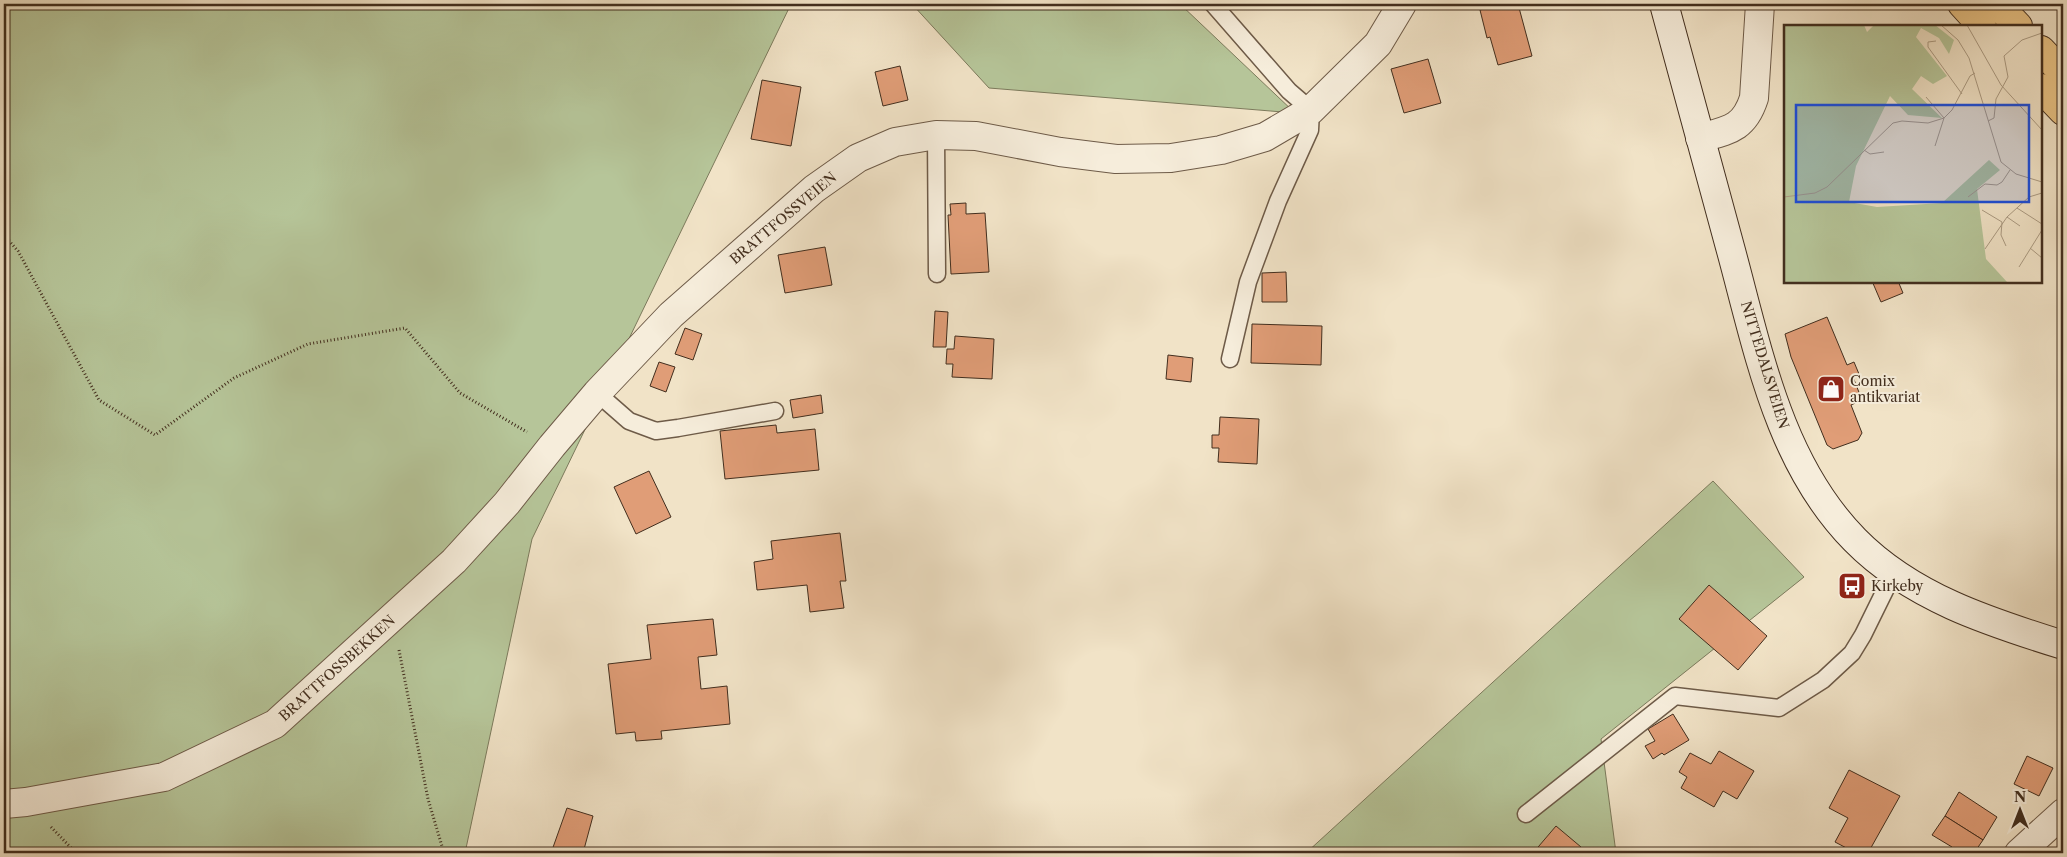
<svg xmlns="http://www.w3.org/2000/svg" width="2067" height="857" font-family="'Libre Caslon Text',serif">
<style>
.green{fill:#b6c599;stroke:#7c7a5c}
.building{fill:#e09d77;stroke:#422e1e}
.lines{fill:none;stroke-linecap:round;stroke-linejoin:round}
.lane-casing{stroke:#6e5b48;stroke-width:19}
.street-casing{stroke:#6e5b48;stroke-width:30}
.secondary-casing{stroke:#422e1e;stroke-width:30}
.highway-casing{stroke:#422e1e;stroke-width:30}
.path{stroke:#422e1e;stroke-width:3;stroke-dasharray:1 2.5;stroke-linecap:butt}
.lane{stroke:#f6eddb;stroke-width:16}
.street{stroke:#f6eddb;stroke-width:28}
.secondary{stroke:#f6eddb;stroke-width:28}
.highway{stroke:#e8c284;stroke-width:28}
.labels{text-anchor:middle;stroke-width:4;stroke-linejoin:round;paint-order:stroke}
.street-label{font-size:14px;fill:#422e1e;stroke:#f6eddb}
.poi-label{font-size:14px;fill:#422e1e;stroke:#f6eddb;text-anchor:start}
.inset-road{fill:none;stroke:#ab9b83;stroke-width:1}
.view{fill:#1d4ed8;fill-opacity:0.15;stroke:#1d4ed8;stroke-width:2.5}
.inset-edge{fill:none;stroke:#422e1e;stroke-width:2.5}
</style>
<rect width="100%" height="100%" fill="#f1e3c7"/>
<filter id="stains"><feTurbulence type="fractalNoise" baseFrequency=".004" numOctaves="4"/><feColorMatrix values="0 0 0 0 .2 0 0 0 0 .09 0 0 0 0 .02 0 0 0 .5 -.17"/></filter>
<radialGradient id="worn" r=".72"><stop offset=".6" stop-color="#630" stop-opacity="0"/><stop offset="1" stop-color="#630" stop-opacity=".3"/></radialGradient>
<g class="green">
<polygon points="4,4 791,4 532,539 465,853 4,853"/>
<polygon points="912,4 1180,4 1295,113 989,88"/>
<polygon points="1713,481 1804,577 1601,739 1616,853 1306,853"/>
</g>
<g class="building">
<polygon points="1505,4 1518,4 1532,56 1498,65 1490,37 1487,38 1480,10"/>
<polygon points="1428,59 1441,103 1404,113 1391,69"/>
<polygon points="900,66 908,100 883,106 875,72"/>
<polygon points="762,80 801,87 791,146 751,139"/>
<polygon points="966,203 966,214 985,213 989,272 951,274 948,215 951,215 950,204"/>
<polygon points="825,247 832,285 785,293 778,255"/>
<polygon points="1286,272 1287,302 1262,302 1262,273"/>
<polygon points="1872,281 1898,281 1903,293 1881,302"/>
<polygon points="935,311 948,312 946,347 933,347"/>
<polygon points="1827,317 1847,365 1854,362 1859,374 1853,377 1862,400 1851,405 1862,433 1858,440 1833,449 1827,445 1791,357 1785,334"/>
<polygon points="1252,324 1322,326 1321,365 1251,363"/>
<polygon points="685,328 702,334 693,360 675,354"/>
<polygon points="955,336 994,339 992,379 952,377 953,364 946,364 947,349 954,349"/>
<polygon points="1168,355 1193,358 1191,382 1166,379"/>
<polygon points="659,362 675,367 666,392 650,386"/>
<polygon points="821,395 823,413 793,418 790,400"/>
<polygon points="1220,417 1259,419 1257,464 1218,462 1219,448 1212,448 1212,435 1219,435"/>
<polygon points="776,425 777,433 815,429 819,470 725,479 720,431"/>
<polygon points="649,471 671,517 636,534 614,487"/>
<polygon points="840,533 846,581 840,581 844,608 810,612 807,585 757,590 754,562 773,559 771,541"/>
<polygon points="1709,585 1767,636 1738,670 1679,619"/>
<polygon points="713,619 717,655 698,657 701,689 727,686 730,724 661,731 662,739 636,741 635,732 616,734 608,664 651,659 647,625"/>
<polygon points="1673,714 1689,740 1664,755 1662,753 1653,759 1645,746 1655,741 1648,729"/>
<polygon points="1719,751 1754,771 1737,799 1723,791 1714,807 1681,788 1687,777 1679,772 1690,753 1711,764"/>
<polygon points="2027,756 2053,768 2039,796 2014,784"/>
<polygon points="1849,770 1900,796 1868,853 1856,853 1835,842 1848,818 1829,808"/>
<polygon points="1959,792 1997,817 1983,840 1945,816"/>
<polygon points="567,808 593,816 583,853 551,853"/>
<polygon points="1945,816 1983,840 1974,853 1948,853 1952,847 1932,835"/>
<polygon points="1556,826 1581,847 1576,853 1533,853"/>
</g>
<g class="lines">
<defs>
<g id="lane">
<polyline points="1213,4 1289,91 1311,110 1310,130 1278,201 1248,282 1230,359"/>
<polyline points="936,135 937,274"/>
<polyline points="597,393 629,421 656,431 678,428 775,411"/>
<polyline points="1526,814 1675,696 1779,708 1823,680 1852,653 1863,635 1894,572"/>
</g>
<g id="street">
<path d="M1700,138C1729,130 1744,129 1754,98L1760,4"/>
<polyline points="4,804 26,802 164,777 275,724 454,561 507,503 552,446 597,393 671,315 814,189 858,158 895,142 936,135 976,136 1060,152 1116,159 1171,158 1221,150 1265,137 1311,110 1378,44 1402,4"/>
<polyline points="2019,853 2063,813"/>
</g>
<path id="secondary" d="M1664,4C1686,85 1708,166 1730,247C1758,349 1778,462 1855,540C1911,597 1989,622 2063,645"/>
<g id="highway">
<polyline points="1962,4 1982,26"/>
<polyline points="1997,4 2018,26"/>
<polyline points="2041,50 2063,73"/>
<polyline points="2041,88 2063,111"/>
</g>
</defs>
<use href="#lane" class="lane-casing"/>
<use href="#street" class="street-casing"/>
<use href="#secondary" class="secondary-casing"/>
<use href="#highway" class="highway-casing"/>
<g class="path">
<polyline points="4,235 18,251 99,400 155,435 234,378 308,344 405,328 460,393 527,432"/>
<polyline points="399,650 428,799 444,853"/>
<polyline points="51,827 76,853"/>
</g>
<use href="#lane" class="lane"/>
<use href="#street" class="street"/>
<use href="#secondary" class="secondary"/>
<use href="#highway" class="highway"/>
</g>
<defs>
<symbol id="shop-square" viewBox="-11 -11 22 22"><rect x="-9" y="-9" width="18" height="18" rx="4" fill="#8f2418" stroke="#f6eddb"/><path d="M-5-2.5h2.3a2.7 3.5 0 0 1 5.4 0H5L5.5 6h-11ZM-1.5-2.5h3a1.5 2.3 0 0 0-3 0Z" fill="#fff"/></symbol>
<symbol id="bus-square" viewBox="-11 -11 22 22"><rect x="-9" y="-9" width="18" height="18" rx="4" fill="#8f2418" stroke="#f6eddb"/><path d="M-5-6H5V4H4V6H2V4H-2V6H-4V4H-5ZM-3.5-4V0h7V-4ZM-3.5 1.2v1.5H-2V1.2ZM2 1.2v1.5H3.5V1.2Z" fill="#fff"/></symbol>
</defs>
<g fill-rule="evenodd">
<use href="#shop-square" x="1815" y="373" width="32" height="32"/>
<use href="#bus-square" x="1836" y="570" width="32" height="32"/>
</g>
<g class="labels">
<g class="street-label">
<text transform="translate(783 218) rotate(-40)" y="5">BRATTFOSSVEIEN</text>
<text transform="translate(1765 365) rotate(73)" y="5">NITTEDALSVEIEN</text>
<text transform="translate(337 668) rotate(-42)" y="5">BRATTFOSSBEKKEN</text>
</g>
<g class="poi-label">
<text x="1850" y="386">Comix<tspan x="1850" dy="16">antikvariat</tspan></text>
<text x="1871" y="591">Kirkeby</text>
</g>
</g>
<g transform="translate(1784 25)">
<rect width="258" height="258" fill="#f1e3c7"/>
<path d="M0,0H80L83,7L90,0H151L170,15L165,29L155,13L137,3L132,12L163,51L149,59L137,51L128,64L158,93L124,90L106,71L72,141L65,177L93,182L158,178L205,135L216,145L193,164L202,234L223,257H0Z" fill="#b6c599"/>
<path class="inset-road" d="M157,0L174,15L185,33L217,137L232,149L258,157M183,0L217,60L258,105M152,16L144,17V22L178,69M142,72L160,93L151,121M204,96L210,93L212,74L224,52L220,31L238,15L258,8M80,125L86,129L100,127M0,172L31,168L43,162L109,98L118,96L144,98L160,93L168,85L186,51L191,48M184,172L201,159L213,160L218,157L226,145M233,183L258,199M198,185L218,197L217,210L222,221M223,192L236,201M246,223L258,233M201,224L223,192L245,172L258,168M235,242L258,205"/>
<path class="view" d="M12,80H245V177H12Z"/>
<rect width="258" height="258" class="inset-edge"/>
</g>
<rect width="2067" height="857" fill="none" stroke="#f1e3c7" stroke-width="20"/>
<rect x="5" y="5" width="2057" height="847" fill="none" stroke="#422e1e" stroke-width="2.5"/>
<rect x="10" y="10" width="2047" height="837" fill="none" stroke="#422e1e"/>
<g transform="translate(2020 810)" stroke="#f6eddb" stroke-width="4" paint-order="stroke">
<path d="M0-4L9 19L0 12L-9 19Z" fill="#422e1e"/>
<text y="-8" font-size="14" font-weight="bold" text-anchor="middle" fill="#422e1e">N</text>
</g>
<rect width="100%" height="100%" filter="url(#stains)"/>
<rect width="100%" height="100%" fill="url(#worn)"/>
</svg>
